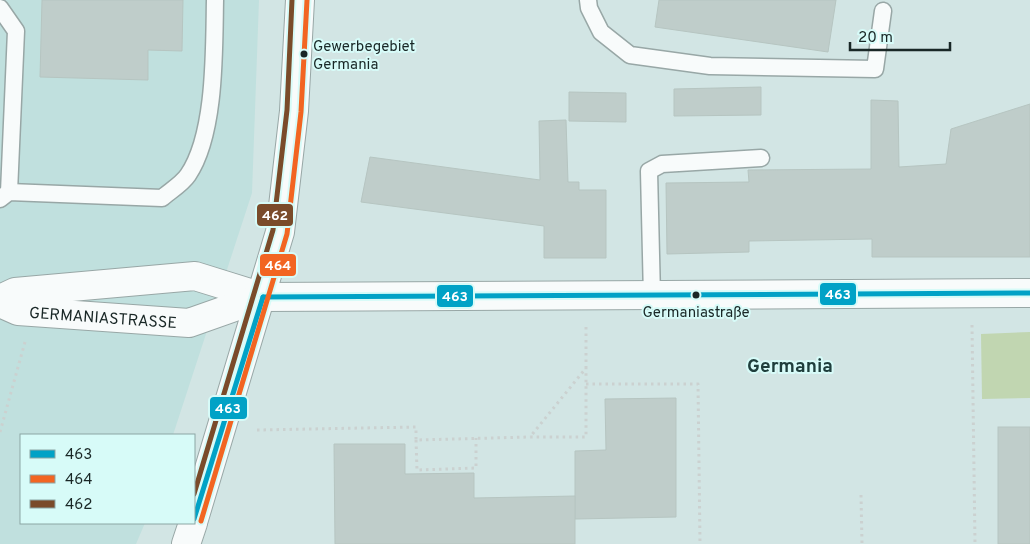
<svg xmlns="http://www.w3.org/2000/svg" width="1030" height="544" font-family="Overpass,sans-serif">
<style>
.built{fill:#c0e0de}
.green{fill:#c1d6b1}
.building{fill:#bfcdca;stroke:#b6c5c1}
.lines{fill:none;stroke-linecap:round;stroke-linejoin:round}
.lane-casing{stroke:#98a7a6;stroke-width:19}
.street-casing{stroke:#98a7a6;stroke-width:30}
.secondary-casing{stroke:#98a7a6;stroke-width:30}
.path{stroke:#cbd1d0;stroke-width:3;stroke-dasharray:2.5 4;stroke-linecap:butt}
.lane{stroke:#f8fbfb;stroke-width:16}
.street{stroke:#f8fbfb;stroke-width:28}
.secondary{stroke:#f8fbfb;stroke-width:28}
.bus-1-casing{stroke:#d7fbf8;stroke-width:9}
.bus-2-casing{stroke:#d7fbf8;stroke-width:9}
.bus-3-casing{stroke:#d7fbf8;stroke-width:9}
.bus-1{stroke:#01a2c6;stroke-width:5}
.bus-2{stroke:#f26522;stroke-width:5}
.bus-3{stroke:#7a4b2a;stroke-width:5}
.bus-dot{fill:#192726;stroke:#d7fbf8;stroke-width:2}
.labels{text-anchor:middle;stroke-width:4;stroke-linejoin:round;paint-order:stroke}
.bus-label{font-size:15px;fill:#192726;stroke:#d7fbf8;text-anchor:start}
.street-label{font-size:16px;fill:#192726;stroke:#d7fbf8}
.quarter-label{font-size:19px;font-weight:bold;fill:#1f3e3c;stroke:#d7fbf8}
.line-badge{stroke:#d7fbf8;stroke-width:2}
.badge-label{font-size:14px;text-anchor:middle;font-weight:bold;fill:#fff}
</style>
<rect width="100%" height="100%" fill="#d2e5e4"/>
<polygon class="built" points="0,0 259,0 252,193 173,435 21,435 21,523 145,523 136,544 0,544"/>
<polygon class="green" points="1030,332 1030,398 982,399 981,334"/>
<g class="building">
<polygon points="42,0 183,0 182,51 148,50 148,80 40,77"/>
<polygon points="659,0 836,0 828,52 655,27"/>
<polygon points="761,87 761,115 674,116 674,89"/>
<polygon points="569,92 626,93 626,122 569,121"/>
<polygon points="871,100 898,101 899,167 946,164 951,129 1030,104 1030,257 872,257 872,239 749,241 749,252 667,254 666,183 749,182 748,170 871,169"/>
<polygon points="566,120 568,182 579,182 579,190 606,190 606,258 544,258 544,226 361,202 370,157 540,180 539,121"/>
<polygon points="676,398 676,517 575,519 575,451 606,450 605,399"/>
<rect x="998" y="427" width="32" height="117"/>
<polygon points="334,444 405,444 405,474 474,473 474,498 575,496 575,544 335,544"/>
</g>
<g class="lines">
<defs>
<g id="lane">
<polyline points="588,0 589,8 601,32 630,55 710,66 875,69 883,11"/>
<polyline points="0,8 16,31 9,192"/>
<path d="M0,199L9,192L162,198C170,191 182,184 188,175C216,134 214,49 215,0"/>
<polyline points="652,297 649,171 662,164 761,158"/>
</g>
<g id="street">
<polyline points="0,299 15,292 195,276 263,297 1030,293"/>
<path id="s1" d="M0,303L18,311L189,323L263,297"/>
</g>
<g id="secondary">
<polyline points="194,519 280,232 294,111 300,0"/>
<polyline points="186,544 193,523"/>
</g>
</defs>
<use href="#lane" class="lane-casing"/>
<use href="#street" class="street-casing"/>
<use href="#secondary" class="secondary-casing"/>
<g class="path">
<polyline points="972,325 975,544"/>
<polyline points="586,327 586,368 530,437 586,437 586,368"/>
<polyline points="586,384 698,384 700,544"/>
<polyline points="257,430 416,427 416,440 530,437"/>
<polyline points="0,432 25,342"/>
<polyline points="416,440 417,470 476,468 476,438"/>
<polyline points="861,495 862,544"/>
</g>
<use href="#lane" class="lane"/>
<use href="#street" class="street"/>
<use href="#secondary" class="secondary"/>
<defs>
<g id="bus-1">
<polyline points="263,297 1030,293"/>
<polyline points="194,519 263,297"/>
</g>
<polyline id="bus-2" points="201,521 287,234 301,112 307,0"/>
<polyline id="bus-3" points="194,494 273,230 287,110 292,0"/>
</defs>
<use href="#bus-1" class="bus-1-casing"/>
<use href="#bus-2" class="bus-2-casing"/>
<use href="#bus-3" class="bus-3-casing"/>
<use href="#bus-1" class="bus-1"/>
<use href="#bus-2" class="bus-2"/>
<use href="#bus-3" class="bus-3"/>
</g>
<g class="bus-dot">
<circle cx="304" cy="54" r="4.5"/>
<circle cx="696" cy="295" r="4.5"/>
</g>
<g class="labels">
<g class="bus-label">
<text x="313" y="51">Gewerbegebiet<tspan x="313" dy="18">Germania</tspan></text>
<text x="696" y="317" text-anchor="middle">Germaniastraße</text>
</g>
<g class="street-label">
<text dy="6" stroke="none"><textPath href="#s1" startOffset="105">GERMANIASTRASSE</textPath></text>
</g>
<g class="quarter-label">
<text x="790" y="372">Germania</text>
</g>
</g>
<g class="line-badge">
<rect x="256" y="203" width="38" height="24" rx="5" fill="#7a4b2a"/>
<rect x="259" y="253" width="38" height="24" rx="5" fill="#f26522"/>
<rect x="819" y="282" width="38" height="24" rx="5" fill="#01a2c6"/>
<rect x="436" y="284" width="38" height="24" rx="5" fill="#01a2c6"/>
<rect x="209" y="396" width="39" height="24" rx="5" fill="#01a2c6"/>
</g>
<g class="badge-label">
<text x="275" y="220">462</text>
<text x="278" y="270">464</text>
<text x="838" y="299">463</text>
<text x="455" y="301">463</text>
<text x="228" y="413">463</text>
</g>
<rect x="20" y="434" width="175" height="90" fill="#d7fbf8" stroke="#8ba6a4"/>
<rect x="30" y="450" width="25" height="8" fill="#01a2c6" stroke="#8ba6a4"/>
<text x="65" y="459" font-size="15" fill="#192726">463</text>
<rect x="30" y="475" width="25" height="8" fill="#f26522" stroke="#8ba6a4"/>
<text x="65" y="484" font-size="15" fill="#192726">464</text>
<rect x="30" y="500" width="25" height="8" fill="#7a4b2a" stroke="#8ba6a4"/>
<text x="65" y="509" font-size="15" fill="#192726">462</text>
<path d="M850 42v8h100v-8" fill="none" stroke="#192726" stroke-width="2.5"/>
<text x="858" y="42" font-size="15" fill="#192726" stroke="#d7fbf8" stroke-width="4" paint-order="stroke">20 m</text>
</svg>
